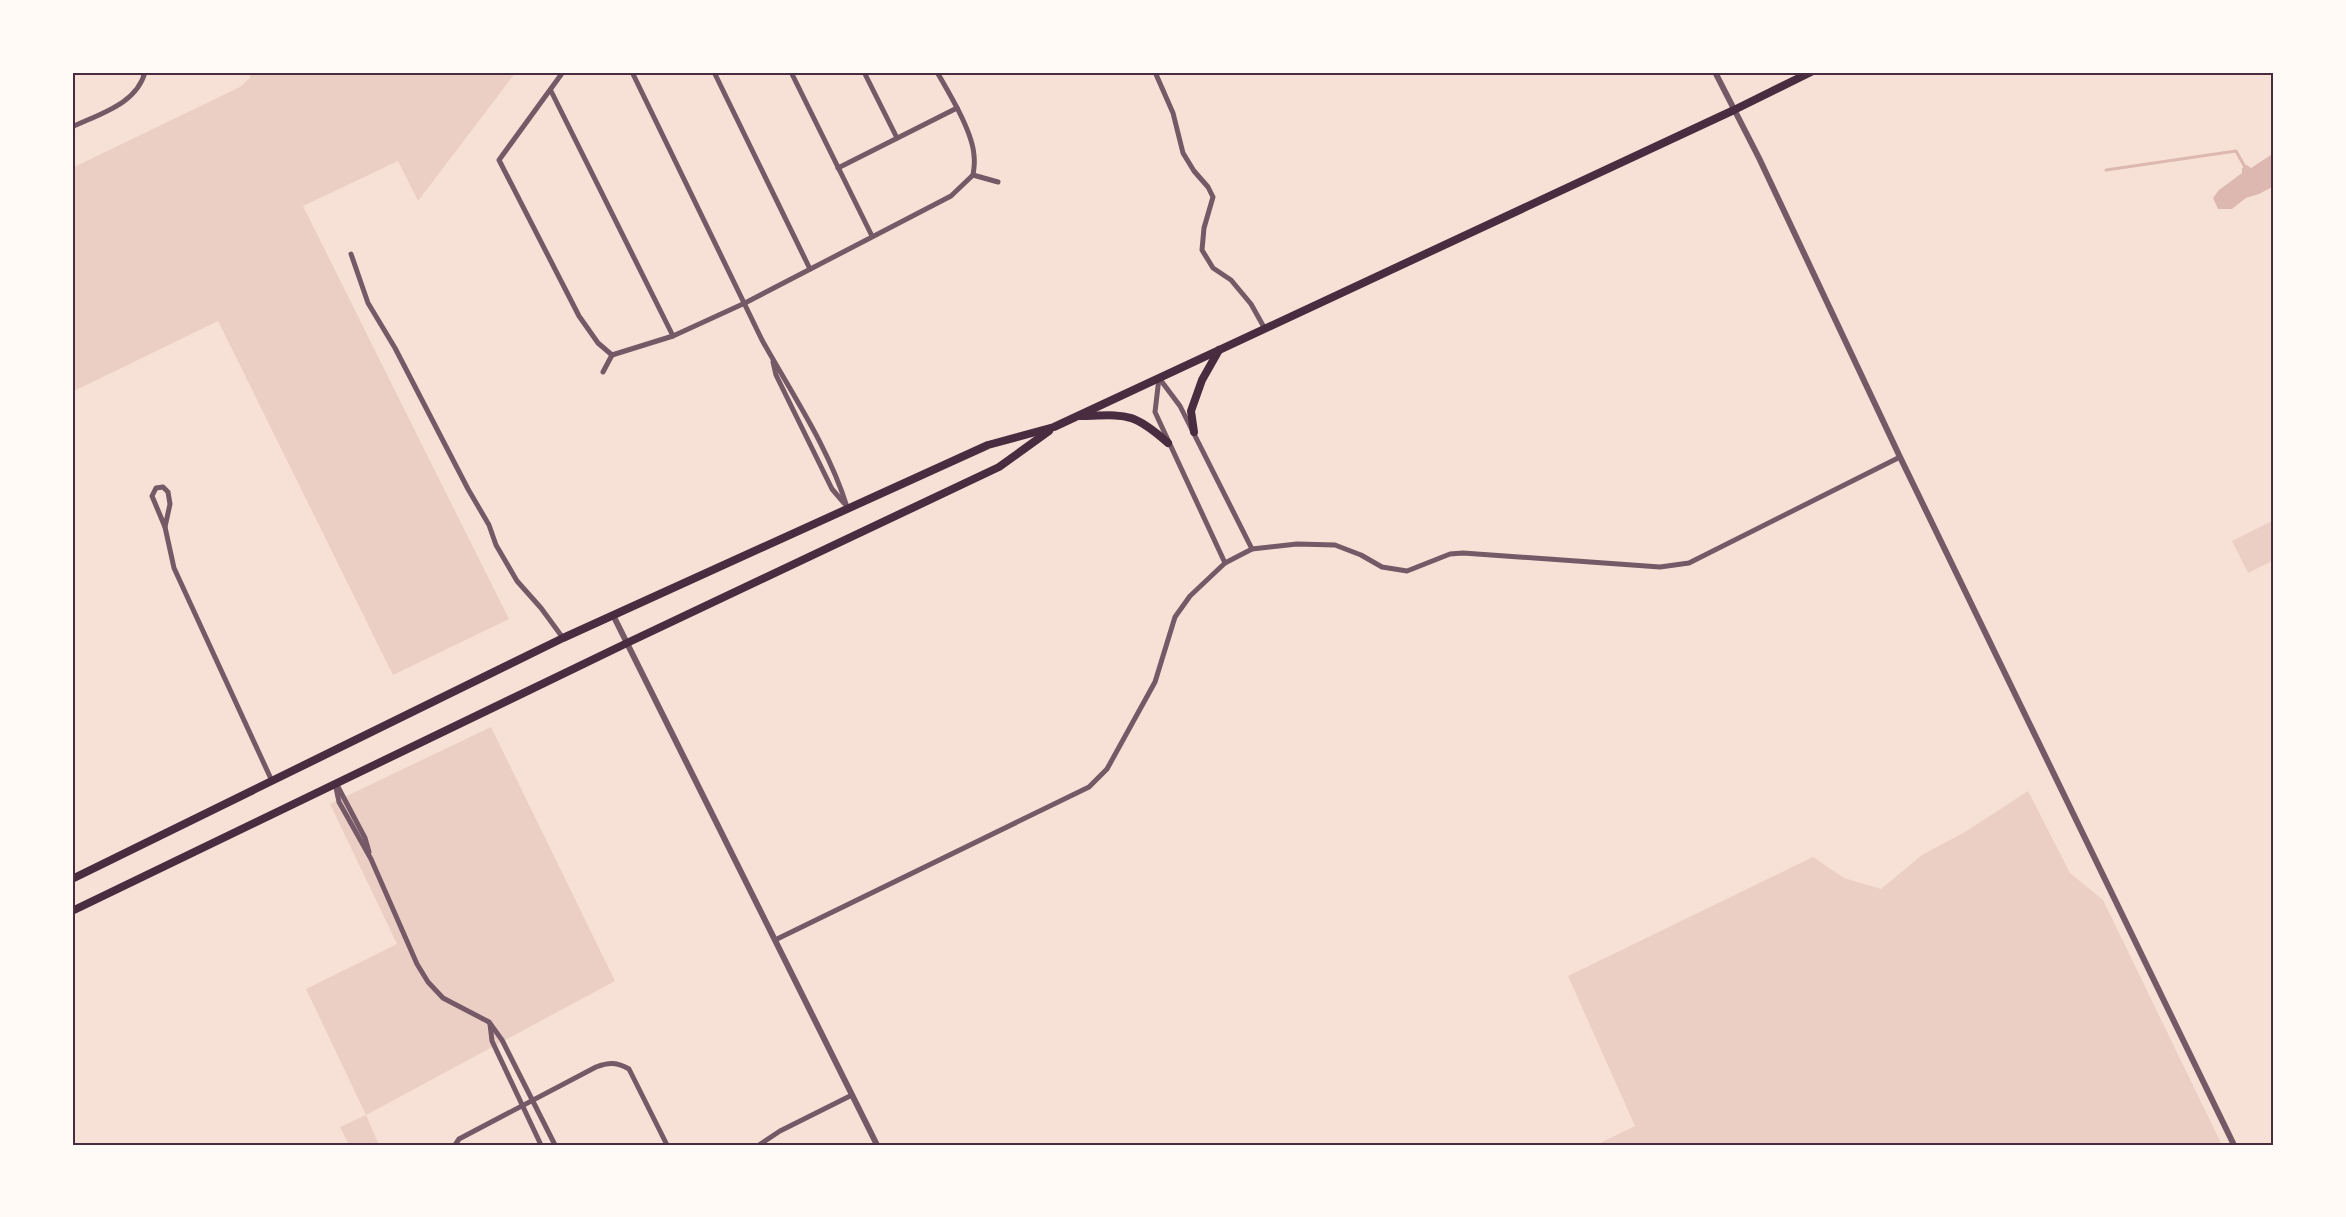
<svg xmlns="http://www.w3.org/2000/svg" width="2346" height="1217" font-family="Helvetica,sans-serif">
<style>
.green{fill:#ebcfc5}
.water{fill:#dcb8b0}
.lines{fill:none;stroke-linecap:round;stroke-linejoin:round}
.stream{stroke:#dcb8b0;stroke-width:3}
.minor{stroke:#755966;stroke-width:5}
.tertiary{stroke:#755966;stroke-width:6}
.primary{stroke:#4a2c40;stroke-width:8}
.neatline{fill:none;stroke:#4a2c40;stroke-width:2}
</style>
<rect width="100%" height="100%" fill="#f7e1d7"/>
<g class="green">
<polygon points="249,72 516,72 418,201 398,161 303,206 509,619 393,675 218,321 72,392 72,168 240,87 250,78"/>
<polygon points="2274,520 2274,560 2248,573 2232,541"/>
<polygon points="491,727 615,981 366,1115 379,1145 349,1145 340,1127 366,1115 306,989 397,944 330,804"/>
<polygon points="2028,791 2070,873 2103,900 2222,1145 1596,1145 1635,1126 1568,976 1813,857 1844,878 1881,889 1922,855 1965,832"/>
</g>
<polygon class="water" points="2274,153 2274,186 2259,194 2246,198 2232,209 2218,209 2213,198 2219,190 2242,173 2242,168 2247,165 2251,168"/>
<g class="lines">
<polyline class="stream" points="2106,170 2236,151 2245,167"/>
<g class="minor">
<polyline points="563,72 499,160 579,316 598,343 612,355"/>
<path d="M632,72L762,340C792,394 829,448 847,507"/>
<polyline points="714,72 810,269"/>
<polyline points="791,72 872,236"/>
<polyline points="864,72 897,138"/>
<path d="M937,72C949,93 973,132 974,156C975,162 974,169 973,175"/>
<polyline points="1155,72 1173,113 1183,153 1194,171 1208,187 1213,197 1204,228 1202,250 1213,268 1231,280 1251,304 1265,329"/>
<polyline points="551,91 673,336"/>
<path d="M72,127C99,114 137,104 145,72"/>
<polyline points="838,168 957,108"/>
<polyline points="973,175 998,182"/>
<polyline points="351,254 368,303 395,348 468,489 489,525 496,545 517,581 541,608 563,638"/>
<polyline points="612,355 673,336 745,303 951,196 973,175"/>
<polyline points="773,362 776,375 832,489 844,503"/>
<polyline points="603,372 612,355"/>
<polyline points="1159,378 1155,412 1225,563"/>
<polyline points="1159,378 1180,406 1252,549"/>
<polygon points="163,487 168,492 170,504 165,527 152,496 156,488"/>
<polyline points="165,527 174,568 272,781"/>
<polyline points="335,783 339,802 371,859 417,964 428,982 443,998 489,1022 502,1040 555,1145"/>
<polyline points="337,785 365,838 369,852"/>
<polyline points="775,940 1089,787 1107,769 1155,682 1175,617 1190,596 1225,563 1252,549 1297,544 1335,545 1361,555 1382,567 1407,571 1450,554 1463,553 1660,567 1689,563 1900,457"/>
<polyline points="490,1024 492,1041 541,1145"/>
<path d="M455,1145L459,1139L596,1067C609,1062 617,1062 629,1069L667,1145"/>
<polyline points="759,1145 780,1131 852,1095"/>
</g>
<g class="tertiary">
<polyline points="1715,72 1759,158 1900,457 2234,1145"/>
<polyline points="613,615 877,1145"/>
</g>
<g class="primary">
<path d="M1080,416C1126,415 1132,411 1168,443"/>
<polyline points="1194,432 1191,411 1202,380 1219,350"/>
<polyline points="72,879 563,638 988,445 1054,427 1734,110 1811,72"/>
<polyline points="72,911 627,643 999,467 1049,431"/>
</g>
</g>
<rect width="2346" height="1217" fill="none" stroke="#fffaf5" stroke-width="147"/>
<rect x="74" y="74" width="2198" height="1070" class="neatline"/>
</svg>
